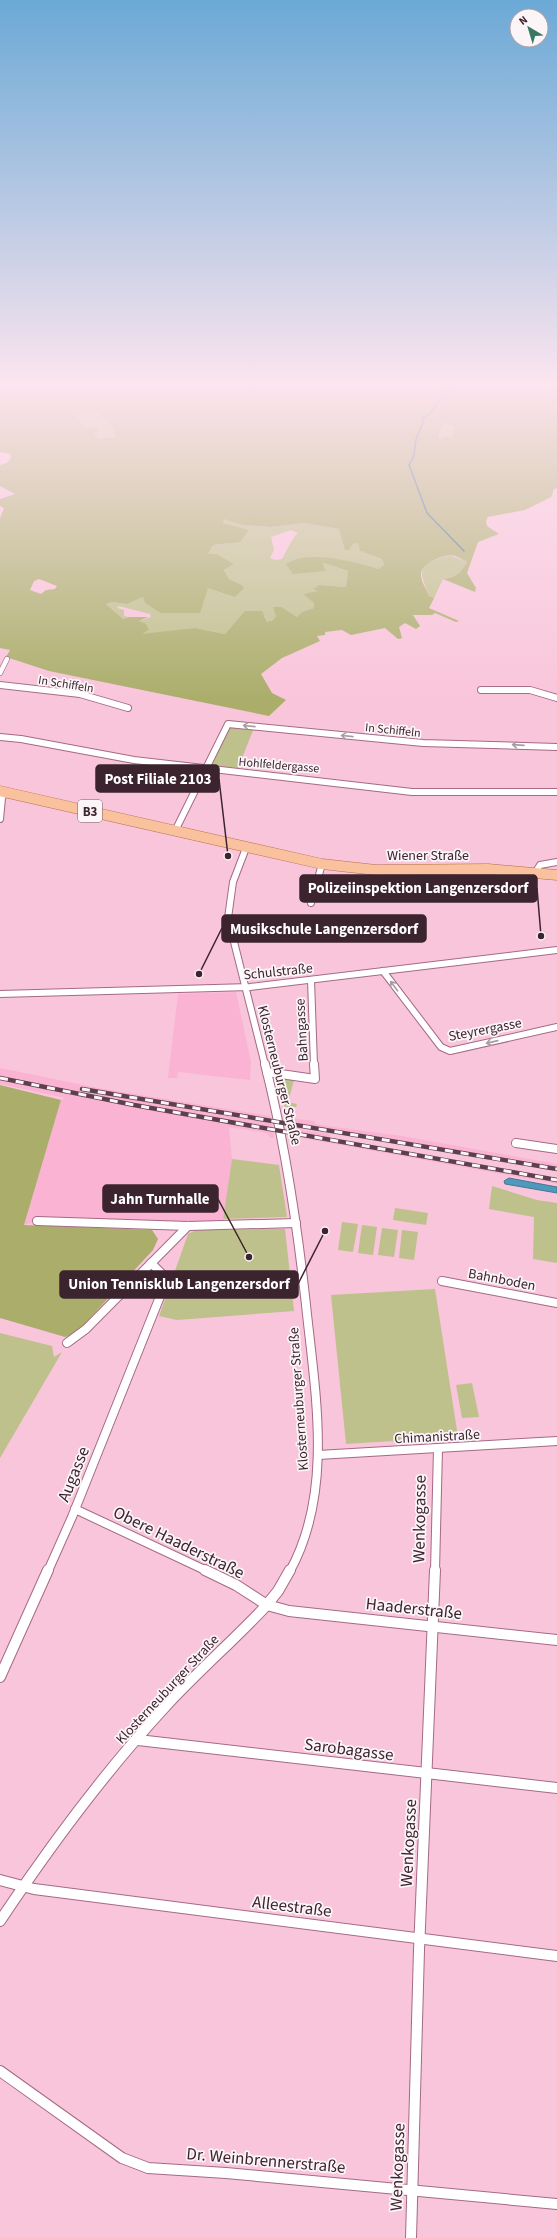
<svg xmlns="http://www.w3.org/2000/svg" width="557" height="2238" font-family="'Source Sans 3',sans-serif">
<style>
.built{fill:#fab3d2}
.green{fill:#bec18b;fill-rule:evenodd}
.forest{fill:#aaae6a;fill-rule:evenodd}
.water{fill:#4f99bc;stroke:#497692}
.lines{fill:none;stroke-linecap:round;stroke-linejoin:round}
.stream{stroke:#497692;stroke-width:1.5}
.street-far3-casing{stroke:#a46a84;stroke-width:6}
.street-far2-casing{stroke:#a46a84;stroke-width:8}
.street-far1-casing{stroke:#a46a84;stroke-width:10}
.street-casing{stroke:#a46a84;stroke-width:12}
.primary-casing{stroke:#b46f4d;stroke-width:11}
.street-far3{stroke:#fff;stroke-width:4.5}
.street-far2{stroke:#fff;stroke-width:6}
.street-far1{stroke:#fff;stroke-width:8}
.street{stroke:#fff;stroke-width:10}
.primary{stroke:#f9c19e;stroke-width:10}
.rail-casing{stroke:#5d404d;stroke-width:4.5}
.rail{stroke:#fcf5f7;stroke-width:3;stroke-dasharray:8;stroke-linecap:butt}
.oneway{stroke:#a79ca1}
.labels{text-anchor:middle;stroke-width:3.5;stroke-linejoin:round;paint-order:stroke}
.far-street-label{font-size:12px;fill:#3c242f;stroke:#fcf5f7}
.shield{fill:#fcf5f7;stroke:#76636b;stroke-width:1}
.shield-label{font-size:13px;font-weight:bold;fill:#3c242f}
.street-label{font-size:14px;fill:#3c242f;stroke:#fcf5f7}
.near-street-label{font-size:17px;fill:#3c242f;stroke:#fcf5f7}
.leader{fill:none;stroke:#3c242f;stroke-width:1.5}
.callout-dot{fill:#3c242f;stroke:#fcf5f7;stroke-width:1.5}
.callout{fill:#3c242f;stroke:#3c242f;stroke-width:1.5}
.callout-label{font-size:15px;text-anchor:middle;font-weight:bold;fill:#fff}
</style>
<rect width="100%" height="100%" fill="#f9c5db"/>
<g class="built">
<polygon points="236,992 251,1062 250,1080 178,1072 177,1078 168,1078 178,994"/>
<polygon points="0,1068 98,1088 270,1116 274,1138 271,1138 267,1133 229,1127 232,1159 223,1219 224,1225 37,1221 24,1225 61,1100 65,1098 0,1084"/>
<polygon points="288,1118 315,1121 315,1124 334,1127 402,1136 557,1164 557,1171 301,1127 300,1130 331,1134 329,1137 332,1138 557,1178 557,1184 302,1138 295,1137 292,1141"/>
</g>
<g class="green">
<polygon points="95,410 111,425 116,437 99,439 85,428 75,416"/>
<polygon points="443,422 455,427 452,437 442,439 438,438"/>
<path d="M223,518L243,525L271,527L305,523L339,529L349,549L354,543L358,544L360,551L382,559L384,566L379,569L355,563L320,557L310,572L326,571L323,565L324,563L348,571L346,587L319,585L314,589L319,591L304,594L314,603V608L302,612L297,618L276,616L273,620L267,622L265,616L246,611L225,634L195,628L156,634H141L149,630L139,621L151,617L150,614L119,606L117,608L124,610V616L129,617L123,619L106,604L112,602L127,604L143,597L199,608L208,588L242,585L229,579L224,570L234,564L214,554L207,555L213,545L225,544L249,530L223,523ZM291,530L298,533C291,540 287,550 282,559L276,560L270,558L274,550L271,537Z"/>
<path d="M450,555L467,562C461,573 455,578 443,579L434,598L429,596C417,565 419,565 450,555Z"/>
<polygon points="233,726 254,728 238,768 212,765 210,763 228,730"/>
<polygon points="281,1078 294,1080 288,1102 297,1104 296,1107 285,1107 277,1080"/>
<polygon points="232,1159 279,1165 287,1217 223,1219"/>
<polygon points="492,1186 537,1200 557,1203 557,1263 533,1259 534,1217 489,1209"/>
<polygon points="395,1208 428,1213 426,1225 393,1220"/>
<polygon points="342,1222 358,1224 353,1252 338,1250"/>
<polygon points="362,1225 377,1227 373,1255 358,1253"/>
<polygon points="382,1228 398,1230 394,1257 378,1255"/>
<polygon points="285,1229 294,1311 177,1320 159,1316 188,1234 196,1230"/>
<polygon points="402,1230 418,1232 414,1260 399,1258"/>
<polygon points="435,1289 458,1437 346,1444 331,1295"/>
<polygon points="0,1333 52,1346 54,1357 62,1352 0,1458"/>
<polygon points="472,1383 479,1417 462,1418 456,1385"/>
</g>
<g class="forest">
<path d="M0,387H557V488L554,489L551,497L525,510L488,517L486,521L487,526L499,534L478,542L467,573L476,588L475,592L443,579C455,578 461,573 467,562C462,559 456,555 450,555C441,556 420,564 421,575C421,582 427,590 429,596L434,598L429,608L459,621L456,622L435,613L432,615H413L420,626L416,629L405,623L399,627L402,638L398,639L385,628L351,635L342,630L325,632V635L317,636L320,641L282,658L261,674L272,693L286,700L269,716L49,671L6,657L10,650L0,648V518L4,508L0,506V499L15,494L0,486V465L7,463L11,458L10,454L0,452ZM95,410L111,425L116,437L99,439L93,434L99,431L96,427L85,428L75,416ZM443,422L455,427L452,437H443L442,439L438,438ZM224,519L243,525L271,527L305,523L339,529L345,550H349L354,543L358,544L360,551L382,559L384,565L379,569C353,562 309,549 286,564L293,574L326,571L323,565L324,563L348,571L346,587L319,585L313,589L318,591L303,594L314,603V608L302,612L297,617L281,607H273L276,616L273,620L267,622L262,611H245L225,634L195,628L142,634L149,630L146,624L139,621L148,617H129L123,619L106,604L112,602L127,604L143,597L145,603L161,613H200L208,588L235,597L244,588L242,585L229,579L224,570L234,564L216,554H208L213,545L240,542L249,530L223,523ZM39,579L57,586L55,589L46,590L41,594L30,590L34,581Z"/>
<polygon points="0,1085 61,1100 24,1225 152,1230 158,1239 153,1250 75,1334 65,1337 0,1318"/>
</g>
<polygon class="water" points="509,1178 557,1187 557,1193 505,1184 504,1181"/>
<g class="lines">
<path class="stream" d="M448,387V390L431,412L423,418C423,429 418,431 416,440C413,453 417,452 409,465L427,513L464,551"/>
<defs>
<polyline id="street-far3" points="0,673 7,659"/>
<g id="street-far2">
<polyline points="0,685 80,694 128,708"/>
<polyline points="481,690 530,690 557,698"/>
<polyline points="0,737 21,739 134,760 412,792 557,792"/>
<polyline points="0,819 2,798 5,792"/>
<polyline points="175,831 228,724 423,743 557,747"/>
<polyline points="246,848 233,882 228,918 265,1065"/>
<polyline points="535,873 540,865 557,862"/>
<polyline points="311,903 322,864"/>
<polyline points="383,971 441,1047 450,1051 557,1027"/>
<polyline points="311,980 314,1065"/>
<polyline points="0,994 250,987 557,950"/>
</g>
<g id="street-far1">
<path d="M265,1064C285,1143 297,1223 306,1305C315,1392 334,1491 290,1571"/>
<polyline points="267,1072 315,1079 314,1064"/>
<polyline points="516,1143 557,1149"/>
<polyline points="37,1221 188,1226 296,1223"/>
<polyline points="442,1281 557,1303"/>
<polyline points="67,1343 86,1329 188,1226"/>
<polyline points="318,1455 557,1441"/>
<polyline points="75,1509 207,1571"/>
<polyline points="48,1571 72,1517 167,1279 151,1263"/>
<polyline points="435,1571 438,1449"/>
</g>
<g id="street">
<polyline points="205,1570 236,1585 267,1605 289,1611 557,1640"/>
<polyline points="0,1677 48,1570"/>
<polyline points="138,1740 557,1788"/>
<polyline points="0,1880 34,1889 557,1956"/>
<path d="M0,1921C50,1846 103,1774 164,1708C196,1673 232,1642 265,1607L278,1591L290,1570"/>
<polyline points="0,2071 122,2158 148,2168 226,2173 557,2204"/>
<polyline points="411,2238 419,1950 435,1570"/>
</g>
<polyline id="primary" points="0,791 322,864 376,870 488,869 557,875"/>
</defs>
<use href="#street-far3" class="street-far3-casing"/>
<use href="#street-far2" class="street-far2-casing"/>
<use href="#street-far1" class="street-far1-casing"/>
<use href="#street" class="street-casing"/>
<use href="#primary" class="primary-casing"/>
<use href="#street-far3" class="street-far3"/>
<use href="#street-far2" class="street-far2"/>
<use href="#street-far1" class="street-far1"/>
<use href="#street" class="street"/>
<use href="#primary" class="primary"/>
<defs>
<g id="rail">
<polyline points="0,1078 134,1105 557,1180"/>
<polyline points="82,1089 557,1169"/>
</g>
</defs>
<use href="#rail" class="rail-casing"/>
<use href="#rail" class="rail"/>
</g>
<defs><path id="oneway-shaft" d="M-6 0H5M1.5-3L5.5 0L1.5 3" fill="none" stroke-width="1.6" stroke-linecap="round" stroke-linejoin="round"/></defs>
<g class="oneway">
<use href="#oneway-shaft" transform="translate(249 726) rotate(-174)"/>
<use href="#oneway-shaft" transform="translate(347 736) rotate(-174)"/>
<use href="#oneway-shaft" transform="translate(518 745) rotate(-176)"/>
<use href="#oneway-shaft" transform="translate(394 986) rotate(-127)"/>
<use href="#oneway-shaft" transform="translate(492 1042) rotate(167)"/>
</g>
<linearGradient id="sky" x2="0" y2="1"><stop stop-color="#6ba9d6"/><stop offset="0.55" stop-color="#fce5ef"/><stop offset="1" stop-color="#fce5ef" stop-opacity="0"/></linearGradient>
<rect width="557" height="700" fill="url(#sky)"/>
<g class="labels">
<g class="far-street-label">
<text transform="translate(66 684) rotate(9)" y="4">In Schiffeln</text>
<text transform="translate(393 730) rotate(6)" y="4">In Schiffeln</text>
<text transform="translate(279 765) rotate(5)" y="4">Hohlfeldergasse</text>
</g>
<rect class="shield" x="78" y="800" width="24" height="22" rx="3"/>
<g class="shield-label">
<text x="90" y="816">B3</text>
</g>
<g class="street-label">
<text x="428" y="860">Wiener Straße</text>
<text transform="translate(278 971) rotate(-6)" y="5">Schulstraße</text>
<text transform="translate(485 1029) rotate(-11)" y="5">Steyrergasse</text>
<text transform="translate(301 1030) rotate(-93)" y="5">Bahngasse</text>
<text transform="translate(280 1075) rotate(76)" y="5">Klosterneuburger Straße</text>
<text transform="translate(502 1279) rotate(11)" y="5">Bahnboden</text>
<text transform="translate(298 1399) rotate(-94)" y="5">Klosterneuburger Straße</text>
<text transform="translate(437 1436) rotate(-3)" y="5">Chimanistraße</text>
<text transform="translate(167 1689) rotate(-47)" y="5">Klosterneuburger Straße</text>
</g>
<g class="near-street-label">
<text transform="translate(73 1474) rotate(-68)" y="6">Augasse</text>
<text transform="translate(419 1519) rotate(-89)" y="6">Wenkogasse</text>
<text transform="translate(179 1542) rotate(26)" y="6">Obere Haaderstraße</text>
<text transform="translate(414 1608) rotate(6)" y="6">Haaderstraße</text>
<text transform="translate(349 1749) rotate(7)" y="6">Sarobagasse</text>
<text transform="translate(408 1843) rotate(-87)" y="6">Wenkogasse</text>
<text transform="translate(292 1906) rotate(7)" y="6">Alleestraße</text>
<text transform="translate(266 2160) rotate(5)" y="6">Dr. Weinbrennerstraße</text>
<text transform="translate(397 2167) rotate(-88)" y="6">Wenkogasse</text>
</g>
</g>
<path class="leader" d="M228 856L219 779M541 936L537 888M199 974L222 928M249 1257L218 1199M325 1231L298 1284"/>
<g class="callout-dot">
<circle cx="228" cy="856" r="4"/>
<circle cx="541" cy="936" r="4"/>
<circle cx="199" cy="974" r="4"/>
<circle cx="249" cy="1257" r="4"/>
<circle cx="325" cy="1231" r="4"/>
</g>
<g class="callout">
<rect x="96" y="765" width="123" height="27" rx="4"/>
<rect x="300" y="875" width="237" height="27" rx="4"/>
<rect x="222" y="915" width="204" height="27" rx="4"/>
<rect x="103" y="1185" width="115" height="27" rx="4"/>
<rect x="60" y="1271" width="238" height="27" rx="4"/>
</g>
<g class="callout-label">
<text x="158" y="784">Post Filiale 2103</text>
<text x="418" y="893">Polizeiinspektion Langenzersdorf</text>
<text x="324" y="934">Musikschule Langenzersdorf</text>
<text x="160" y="1204">Jahn Turnhalle</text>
<text x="179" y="1289">Union Tennisklub Langenzersdorf</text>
</g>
<g transform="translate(529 28) rotate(322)"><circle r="19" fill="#fcf5f7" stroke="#afa1a7"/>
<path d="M0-3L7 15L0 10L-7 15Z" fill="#387764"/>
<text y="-6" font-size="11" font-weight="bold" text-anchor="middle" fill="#3c242f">N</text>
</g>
</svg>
